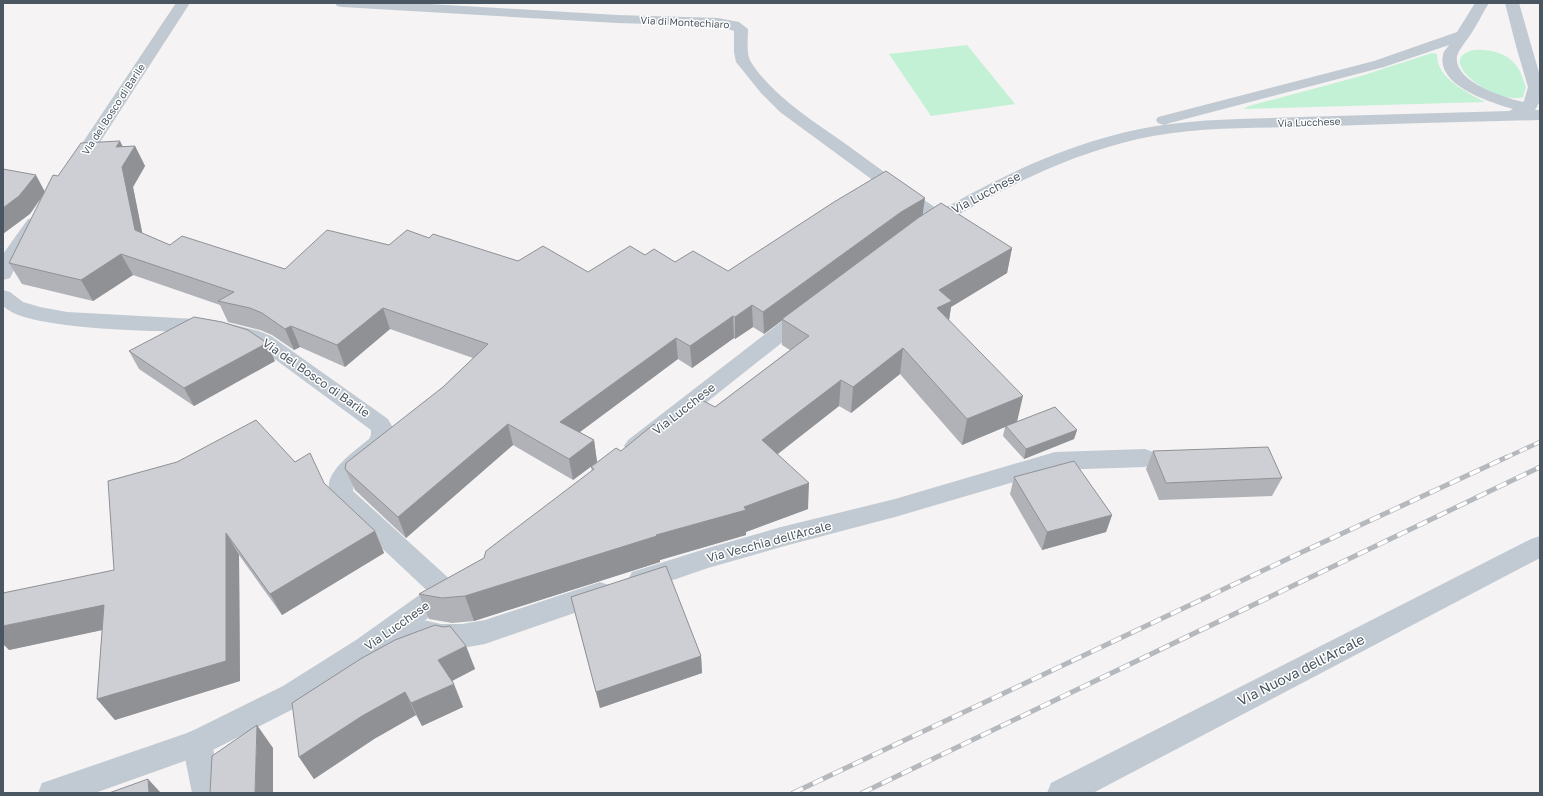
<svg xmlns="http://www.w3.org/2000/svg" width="1543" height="796" font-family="'Golos Text',sans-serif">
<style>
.green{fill:#c3f1d5}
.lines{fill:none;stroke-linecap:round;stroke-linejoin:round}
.minor{fill:#c1cad2;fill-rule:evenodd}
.tertiary{fill:#c1cad2;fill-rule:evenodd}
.rail-far1-casing{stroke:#b5b8bd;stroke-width:4.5}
.rail-casing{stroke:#b5b8bd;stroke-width:5}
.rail-far1{stroke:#fff;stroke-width:3;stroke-dasharray:8;stroke-linecap:butt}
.rail{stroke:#fff;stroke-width:3.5;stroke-dasharray:11;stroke-linecap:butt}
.wall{fill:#b0b2b7}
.shaded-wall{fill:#909195}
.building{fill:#cdcfd5;stroke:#909195}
.labels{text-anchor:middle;stroke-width:3;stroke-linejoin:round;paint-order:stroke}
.far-street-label{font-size:10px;fill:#4a5661;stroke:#fff}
.street-label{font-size:12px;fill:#4a5661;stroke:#fff}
.near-street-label{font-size:14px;fill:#4a5661;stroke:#fff}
</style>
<rect width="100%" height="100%" fill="#f5f3f3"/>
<g class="green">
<polygon points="967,45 1015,104 931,116 889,54"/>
<path d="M1474,50C1487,49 1507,53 1515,64C1521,70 1523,80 1526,87L1523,97C1497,106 1431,59 1474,50Z"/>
<path d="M1432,53L1437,54C1436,78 1467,92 1485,102L1243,109L1249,106L1361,76Z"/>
</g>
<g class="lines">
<g class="minor">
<polygon points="176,3 190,3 82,170 76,171 70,170 67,166"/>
<path d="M335,3H413L617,15L718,18L739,22L748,29C748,39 746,54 751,62C771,94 812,121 843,142C877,167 910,191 945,214L948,218L945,222L939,223L933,222L904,203L780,112L761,93L736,62L734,52V31L718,26L617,23L342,7L337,6Z"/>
<polygon points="34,218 40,219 43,223 22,254 10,278 3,280 3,254 28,219"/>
<path d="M3,290L10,292L23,302L40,307L67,312L214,320L259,331L271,336L388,419C390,423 394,428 394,433C394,448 365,470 354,480L353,491L454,583L458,591L454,599L445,602L436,599L335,504C333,499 330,494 329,489C326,470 356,450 369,439L371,435V430L257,346C223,332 188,332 152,331C118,330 85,328 52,323C36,320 15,317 3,306Z"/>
<polygon points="1145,449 1153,452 1157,458 1153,464 1145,467 1055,470 895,517 781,547 708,568 641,591 632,588 628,580 632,572 708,548 781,527 895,499 1055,452"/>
<polygon points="1540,536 1540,558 1093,793 1047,793 1051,783 1531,539"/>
<polygon points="600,582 609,585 613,593 609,601 485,644 462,648 441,648 388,634 384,626 388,618 397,614 441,624 462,624 485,620"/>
<polygon points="197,729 207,733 212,743 222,793 192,793 182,743 187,733"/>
</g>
<g class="tertiary">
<path d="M1475,3H1489C1482,14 1476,27 1469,37C1465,42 1459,50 1457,56C1453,82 1504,97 1523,102L1524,101L1528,87L1516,46L1505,3H1519L1540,76V101L1535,110H1540V120C1461,122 1383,124 1304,127C1249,128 1192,127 1138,139C1065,156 998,190 934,229L928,231L922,229L919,225L922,221C990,181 1062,145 1140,129C1193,118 1248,119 1301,117C1371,115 1440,113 1509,111L1513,109C1492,103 1436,86 1443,55C1443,52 1447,48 1449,45L1384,67L1170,123L1164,125L1158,123L1156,120L1158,117L1374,61L1457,32Z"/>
<polygon points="806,306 813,308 816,313 813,318 644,452 636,455 628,452 624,446 628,440 799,308"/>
<polygon points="448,578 457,581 461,589 457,597 376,656 303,704 207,753 95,793 38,793 42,783 190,732 283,686 356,640 439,581"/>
</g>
<defs>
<polyline id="rail-far1" points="1505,458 1540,442"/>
<g id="rail">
<polyline points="793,793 1300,553 1507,457"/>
<polyline points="862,793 1540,467"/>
</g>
</defs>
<use href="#rail-far1" class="rail-far1-casing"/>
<use href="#rail" class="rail-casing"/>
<use href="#rail-far1" class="rail-far1"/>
<use href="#rail" class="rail"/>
</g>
<g class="wall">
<polygon points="135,146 145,166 133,187 142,233 170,245 285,269 389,245 429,238 518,261 588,272 645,255 675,262 728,271 923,215 1012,248 1007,273 951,307 949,320 1017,422 1077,430 1074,439 1024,459 1003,436 1005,427 962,445 900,374 851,413 839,406 778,454 808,509 746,532 746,535 660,560 660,562 474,621 452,623 429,619 419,594 484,558 592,471 591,467 621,451 662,430 715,407 790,350 782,345 782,320 764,334 753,327 735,339 734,338 692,368 678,359 580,432 594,440 597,462 573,480 513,445 406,538 355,490 345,469 443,387 473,358 390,329 345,367 300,347 294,350 272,335 260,330 228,322 220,305 133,275 93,301 22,284 9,263 42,197 30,214 45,191 58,176 123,147"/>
<polygon points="129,351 275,361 194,406 139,369"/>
<polygon points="1153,451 1282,478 1272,496 1159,500 1146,469"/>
<polygon points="295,462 324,483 375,531 384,553 282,615 239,555 240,681 115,720 97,699 102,630 9,650 114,570"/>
<polygon points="1014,477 1112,515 1106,532 1042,550 1010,494"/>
<polygon points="571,597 701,656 702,673 600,708"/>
<polygon points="466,646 475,669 452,681 463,707 422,726 416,715 374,739 314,779 299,757"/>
</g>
<g class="shaded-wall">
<polygon points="120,141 128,157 135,146 145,166 133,187 146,251 135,230 116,147"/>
<polygon points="36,175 45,192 30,214 3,234 3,208"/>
<polygon points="925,198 922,219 899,233 764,334 763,312 901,212"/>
<polygon points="1012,248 1007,273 951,307 948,327 933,334 939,290"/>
<polygon points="121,254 133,275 93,301 81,280"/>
<polygon points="752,305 753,327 735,339 735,317"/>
<polygon points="383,308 390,329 345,367 337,345"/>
<polygon points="733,316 734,338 692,368 690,346"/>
<polygon points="291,326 300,347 294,350 285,329"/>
<polygon points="676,338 678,359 565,443 560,422"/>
<polygon points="267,343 275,361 194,406 184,388"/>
<polygon points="903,348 900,374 851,413 853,387"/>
<polygon points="841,380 839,406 762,466 762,440"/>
<polygon points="1023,396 1017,422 962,445 967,419"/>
<polygon points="508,424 513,445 406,538 398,517"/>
<polygon points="1077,430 1074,439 1024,459 1026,449"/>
<polygon points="594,440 597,462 573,480 569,459"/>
<polygon points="809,483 808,509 746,532 746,535 660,560 660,562 474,621 465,596 744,507"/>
<polygon points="1112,515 1106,532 1042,550 1047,532"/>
<polygon points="375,531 384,553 282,615 270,594"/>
<polygon points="226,533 239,555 240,681 115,720 97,699"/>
<polygon points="104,605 121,626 9,650 3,644 3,626"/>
<polygon points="466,646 475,669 448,683 438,660"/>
<polygon points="701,656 702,673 600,708 596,692"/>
<polygon points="454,684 463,707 422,726 411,703"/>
<polygon points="405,692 416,715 374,739 314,779 299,757 362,716"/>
<polygon points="257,725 273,748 273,793 255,793"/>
<polygon points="148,779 161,793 149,793"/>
</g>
<g class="building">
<polygon points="120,141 116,147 135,146 122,167 135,230 170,245 182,236 285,269 327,230 389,245 407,230 429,238 433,234 518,261 543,246 588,272 630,246 645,255 654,249 675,262 693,251 728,271 834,202 886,171 925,198 901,212 763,312 752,305 735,317 733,316 690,346 676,338 560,422 594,440 569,459 508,424 398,517 345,469 346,463 443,387 488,344 383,308 337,345 291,326 285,329 262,313 250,308 218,301 234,292 121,254 81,280 9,263 53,175 58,176 81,143"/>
<polygon points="3,169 36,175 19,196 3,208"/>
<polygon points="941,203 1012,248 939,290 952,301 937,308 1023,396 967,419 903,348 853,387 841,380 762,440 809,483 744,507 746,510 656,535 657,536 465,596 442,598 419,594 484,558 486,551 594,469 591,467 616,448 621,451 654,424 662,430 700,399 715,407 809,336 782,319 918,218"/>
<polygon points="194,317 222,322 248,330 267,343 184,388 129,351"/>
<polygon points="1055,407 1077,430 1026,449 1006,426"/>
<polygon points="256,420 295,462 310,453 324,483 375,531 270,594 226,533 226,661 97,699 104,605 3,626 3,593 114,570 108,481 177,462"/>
<polygon points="1268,447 1282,478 1166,483 1153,451"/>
<polygon points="1074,461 1112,515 1047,532 1014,477"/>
<polygon points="666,566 701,656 596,692 571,597"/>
<polygon points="435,625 443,627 450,626 466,646 438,660 454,684 411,703 405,692 362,716 299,757 292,703 362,658 395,640"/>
<polygon points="257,725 255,793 210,793 212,756"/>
<polygon points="148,779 149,793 109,793"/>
</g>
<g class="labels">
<g class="far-street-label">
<text transform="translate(685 22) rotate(3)" y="4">Via di Montechiaro</text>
<text transform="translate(113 109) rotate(-57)" y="4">Via del Bosco di Barile</text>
<text transform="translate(1309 122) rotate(-2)" y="4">Via Lucchese</text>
</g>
<g class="street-label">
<text transform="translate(986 193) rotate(-28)" y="4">Via Lucchese</text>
<text transform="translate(316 378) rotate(35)" y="4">Via del Bosco di Barile</text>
<text transform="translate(684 409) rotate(-38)" y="4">Via Lucchese</text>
<text transform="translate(769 542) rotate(-15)" y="4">Via Vecchia dell'Arcale</text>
<text transform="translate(397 626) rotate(-35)" y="4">Via Lucchese</text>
</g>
<g class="near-street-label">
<text transform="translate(1301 670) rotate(-27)" y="5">Via Nuova dell'Arcale</text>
</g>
</g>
<rect width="1543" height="796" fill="none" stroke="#4a5661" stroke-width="8"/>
</svg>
